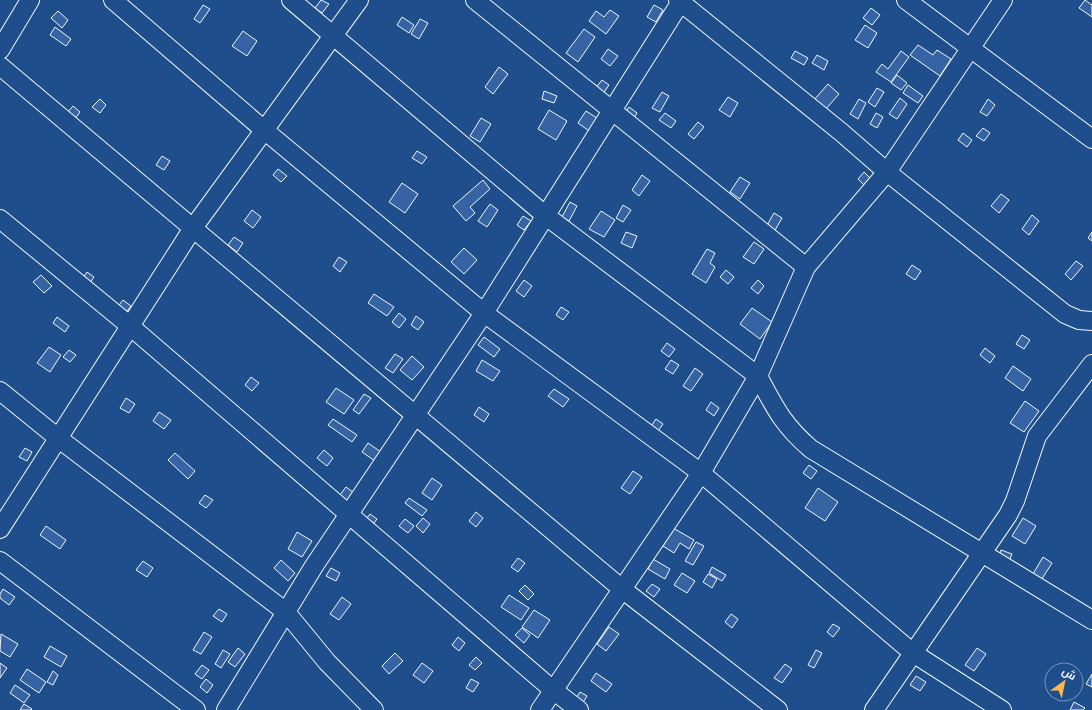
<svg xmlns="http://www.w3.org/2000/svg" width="1092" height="710" font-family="'IBM Plex Sans',Cairo,sans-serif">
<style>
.building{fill:#3563a3;stroke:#f2f6ff}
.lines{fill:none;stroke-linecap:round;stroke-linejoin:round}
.minor-casing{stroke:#f2f6ff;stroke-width:20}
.minor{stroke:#1f4e8c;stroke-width:18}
</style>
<rect width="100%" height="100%" fill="#1f4e8c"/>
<g class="building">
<polygon points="321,0 329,4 322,13 315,8"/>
<polygon points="1085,0 1092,5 1092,17 1079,8"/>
<polygon points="203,5 210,9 200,23 194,19"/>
<polygon points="654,5 663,10 656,22 647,17"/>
<polygon points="871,8 880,15 872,25 863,18"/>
<polygon points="610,10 619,16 606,34 589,21 596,11 604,17"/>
<polygon points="58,11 68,20 62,28 51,18"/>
<polygon points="402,17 414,25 409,33 397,25"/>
<polygon points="420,19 428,23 419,39 411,34"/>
<polygon points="865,25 877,33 868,48 855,40"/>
<polygon points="55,27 71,39 66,46 50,35"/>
<polygon points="584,29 595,37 578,62 566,53"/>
<polygon points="243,31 257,41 247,56 232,46"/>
<polygon points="918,45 933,55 937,50 951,59 940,76 910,55"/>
<polygon points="608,49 618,56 610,66 601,59"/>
<polygon points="795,51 808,58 804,65 791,58"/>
<polygon points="901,51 909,57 891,82 876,72 882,64 888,69"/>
<polygon points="817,55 828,61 824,70 812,63"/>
<polygon points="499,67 508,74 493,94 485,87"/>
<polygon points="897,75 907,83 901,90 891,83"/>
<polygon points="602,80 609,85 602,95 595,89"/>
<polygon points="828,84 839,94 825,110 814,100"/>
<polygon points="908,85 923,96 918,103 903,93"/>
<polygon points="877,88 884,92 875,107 868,102"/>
<polygon points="544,91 557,96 554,103 542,99"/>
<polygon points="662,92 669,96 660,112 652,108"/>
<polygon points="728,97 738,103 730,117 719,110"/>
<polygon points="900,98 907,104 897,119 889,114"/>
<polygon points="100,99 106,105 100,113 92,107"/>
<polygon points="859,99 866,103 858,119 850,114"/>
<polygon points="988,99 995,105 987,116 980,112"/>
<polygon points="73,106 80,112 75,119 67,113"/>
<polygon points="629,107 637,113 632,121 624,115"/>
<polygon points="549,110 567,121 556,140 538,129"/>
<polygon points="586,111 600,120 592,133 578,123"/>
<polygon points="665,113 676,121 671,128 659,120"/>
<polygon points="876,113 883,117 877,128 870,124"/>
<polygon points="481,118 491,124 480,142 470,136"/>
<polygon points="698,122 704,127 694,139 688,134"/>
<polygon points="983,128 990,133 984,141 976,136"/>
<polygon points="963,133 972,140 967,147 958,140"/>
<polygon points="417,151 427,157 422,164 412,158"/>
<polygon points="162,156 170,161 164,170 156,165"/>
<polygon points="278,169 287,176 281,182 273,175"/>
<polygon points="864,172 871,179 865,186 858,179"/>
<polygon points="642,175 650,181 639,196 632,190"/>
<polygon points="740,177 750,183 740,199 730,192"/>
<polygon points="483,180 490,189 470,207 475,213 466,221 453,206"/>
<polygon points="402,183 418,194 405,213 389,202"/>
<polygon points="1001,194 1009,200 999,213 991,206"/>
<polygon points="570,202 577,206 569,221 562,217"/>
<polygon points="490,204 498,210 487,227 478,221"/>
<polygon points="623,205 631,210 623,222 616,218"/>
<polygon points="252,210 261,217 253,228 244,221"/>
<polygon points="601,211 615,220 604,237 589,229"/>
<polygon points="774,213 782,218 774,232 766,227"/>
<polygon points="1032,215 1039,221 1029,235 1022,229"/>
<polygon points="523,216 531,221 524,230 517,225"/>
<polygon points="626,232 637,236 632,248 621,243"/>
<polygon points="1092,232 1092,241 1088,238"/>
<polygon points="234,237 243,243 237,252 228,245"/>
<polygon points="754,242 764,249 754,264 743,257"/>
<polygon points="464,248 477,260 464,274 451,262"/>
<polygon points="707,249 715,253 710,263 715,267 706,283 692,274"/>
<polygon points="339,257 347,262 340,272 333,266"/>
<polygon points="1076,261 1083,266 1071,280 1065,274"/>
<polygon points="912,265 921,271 915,280 906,274"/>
<polygon points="726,270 734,277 728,284 720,277"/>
<polygon points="87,272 94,277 87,287 81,281"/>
<polygon points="41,275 52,286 44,293 33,282"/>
<polygon points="524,280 532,286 524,297 516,291"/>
<polygon points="758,280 764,286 758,294 751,288"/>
<polygon points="374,294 394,307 387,316 368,303"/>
<polygon points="123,300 131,306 125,314 117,308"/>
<polygon points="561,307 569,312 563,320 556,315"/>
<polygon points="752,308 772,322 760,339 740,324"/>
<polygon points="399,313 406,319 399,328 392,322"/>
<polygon points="416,316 424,322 418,330 411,325"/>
<polygon points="57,317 69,326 65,332 53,323"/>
<polygon points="1022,335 1030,340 1024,349 1016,344"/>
<polygon points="484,337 500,349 494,357 478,345"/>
<polygon points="667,343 675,349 669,357 661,351"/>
<polygon points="49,347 61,355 50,372 37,363"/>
<polygon points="985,348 995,356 990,363 980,355"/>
<polygon points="69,350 76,355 70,362 63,357"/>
<polygon points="395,354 403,359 393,373 385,368"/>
<polygon points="412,356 424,367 412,380 400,370"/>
<polygon points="482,360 500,371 493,381 476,371"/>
<polygon points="671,360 679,365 673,374 665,369"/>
<polygon points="1013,366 1031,379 1023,391 1005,378"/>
<polygon points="695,368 703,374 691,391 683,386"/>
<polygon points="251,377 259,383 252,391 245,385"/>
<polygon points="336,388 354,400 344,414 326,402"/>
<polygon points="554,389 569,399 563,407 548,396"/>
<polygon points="364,394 371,398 359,414 353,410"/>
<polygon points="126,398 135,404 129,413 120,408"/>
<polygon points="1025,401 1039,411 1024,432 1010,423"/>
<polygon points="711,402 719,408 714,416 706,410"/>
<polygon points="479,407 489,414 484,422 474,415"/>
<polygon points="159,412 171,420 164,429 153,421"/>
<polygon points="333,419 357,435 352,442 328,425"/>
<polygon points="656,419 663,424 656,434 649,429"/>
<polygon points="368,443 381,452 375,461 362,452"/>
<polygon points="25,448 32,452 27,461 19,457"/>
<polygon points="324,450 333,458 327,466 317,458"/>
<polygon points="175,453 195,471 188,479 168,460"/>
<polygon points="809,465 817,471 811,479 803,473"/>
<polygon points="633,471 642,477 630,494 621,488"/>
<polygon points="432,478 442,485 432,500 422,493"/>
<polygon points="346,487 358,496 349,508 337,499"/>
<polygon points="818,488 838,502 825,521 805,508"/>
<polygon points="205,495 213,500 206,508 199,503"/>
<polygon points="409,498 427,510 422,516 405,503"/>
<polygon points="476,512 483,518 476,527 469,521"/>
<polygon points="370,514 377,519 371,527 364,522"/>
<polygon points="423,518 430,524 423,533 416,526"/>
<polygon points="1023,518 1036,526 1025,544 1012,536"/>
<polygon points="405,519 414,526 408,533 399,526"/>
<polygon points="46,526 66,540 60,549 40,535"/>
<polygon points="673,528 694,540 689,549 680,543 674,553 663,546"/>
<polygon points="297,532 312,541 302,557 288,549"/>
<polygon points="696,542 704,546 693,565 685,561"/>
<polygon points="1001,550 1012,554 1008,563 998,558"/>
<polygon points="1043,557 1052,563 1038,585 1030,579"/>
<polygon points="518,558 525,563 518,572 511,567"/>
<polygon points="653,559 670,569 665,579 648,569"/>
<polygon points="281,560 295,573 288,581 274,568"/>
<polygon points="143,561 153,568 147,577 136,570"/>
<polygon points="712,567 726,575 722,581 709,573"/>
<polygon points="331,568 340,573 336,581 326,576"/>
<polygon points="682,573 695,581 687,593 674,585"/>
<polygon points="708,574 717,579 712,588 703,582"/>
<polygon points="652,584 660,589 654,597 646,591"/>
<polygon points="525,585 534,594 528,600 519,591"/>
<polygon points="3,589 15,597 9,605 0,598 0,594"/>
<polygon points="509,595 529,608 521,620 501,607"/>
<polygon points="342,597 351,604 339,620 330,614"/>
<polygon points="219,609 227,614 222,622 213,616"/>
<polygon points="534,610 550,620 538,638 522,627"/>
<polygon points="731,614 738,619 732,628 725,622"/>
<polygon points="833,624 840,628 833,637 827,632"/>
<polygon points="609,627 619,634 606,651 597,644"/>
<polygon points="522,628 530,635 524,643 515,635"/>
<polygon points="204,632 212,637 201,654 193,650"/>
<polygon points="1,634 18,644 10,657 0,651"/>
<polygon points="458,637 465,643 459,651 452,645"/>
<polygon points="50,646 67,656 61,667 44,657"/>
<polygon points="238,648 245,654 235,667 228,662"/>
<polygon points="977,648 986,654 974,671 965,665"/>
<polygon points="223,650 230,654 221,668 215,664"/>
<polygon points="816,650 822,653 814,668 808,665"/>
<polygon points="395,653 403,661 389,674 382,666"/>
<polygon points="476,657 482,663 475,670 469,665"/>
<polygon points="0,663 7,668 0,678"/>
<polygon points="422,663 433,671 424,683 413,675"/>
<polygon points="785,664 792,669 782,683 774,678"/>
<polygon points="202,665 209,670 202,679 195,674"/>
<polygon points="27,669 46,682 39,693 20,680"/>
<polygon points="53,671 58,675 53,685 47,682"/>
<polygon points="596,673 612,684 606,692 591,681"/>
<polygon points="1092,674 1092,687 1086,684"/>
<polygon points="916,676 926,682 920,691 910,685"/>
<polygon points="206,679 213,685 207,693 200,687"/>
<polygon points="471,679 479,683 473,692 466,688"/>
<polygon points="15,685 30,695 24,703 10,693"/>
<polygon points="580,692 587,696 582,704 575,700"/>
<polygon points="1052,692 1052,694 1063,694 1060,700 1051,695"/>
<polygon points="1074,702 1085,708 1083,710 1070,710"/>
<polygon points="24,704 32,709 31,710 20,710"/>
</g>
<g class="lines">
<defs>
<g id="minor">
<polyline points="113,0 263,129 484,313 701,473 913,653 1002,710"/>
<polyline points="291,0 546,216 758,376 701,473 540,710"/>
<polyline points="475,0 806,267"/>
<path d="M678,0L841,132L887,172L806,267L758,376C775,408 783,425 811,449L1092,620"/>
<polyline points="906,0 1092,139"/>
<polyline points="1003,0 887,172 1065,314 1079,320 1092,321"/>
<polyline points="0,50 30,0"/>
<polyline points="0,66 622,589 778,710"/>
<polyline points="0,219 130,326 553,690 579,710"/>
<polyline points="0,391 58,438 286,612 327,662 374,710"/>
<polyline points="0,529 193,228 359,0"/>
<polyline points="0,561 196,710"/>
<polyline points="226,710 314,566 484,313 682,0"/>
<polyline points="874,710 1008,515 1015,501 1037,436 1092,364"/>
</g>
</defs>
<use href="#minor" class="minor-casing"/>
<use href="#minor" class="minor"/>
</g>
<g transform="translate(1064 682) rotate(33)"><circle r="19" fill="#1f4e8c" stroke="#7391ba"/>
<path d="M0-3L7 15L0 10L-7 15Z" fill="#ffb74d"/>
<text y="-6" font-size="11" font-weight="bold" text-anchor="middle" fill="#f2f6ff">ش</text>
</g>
</svg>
